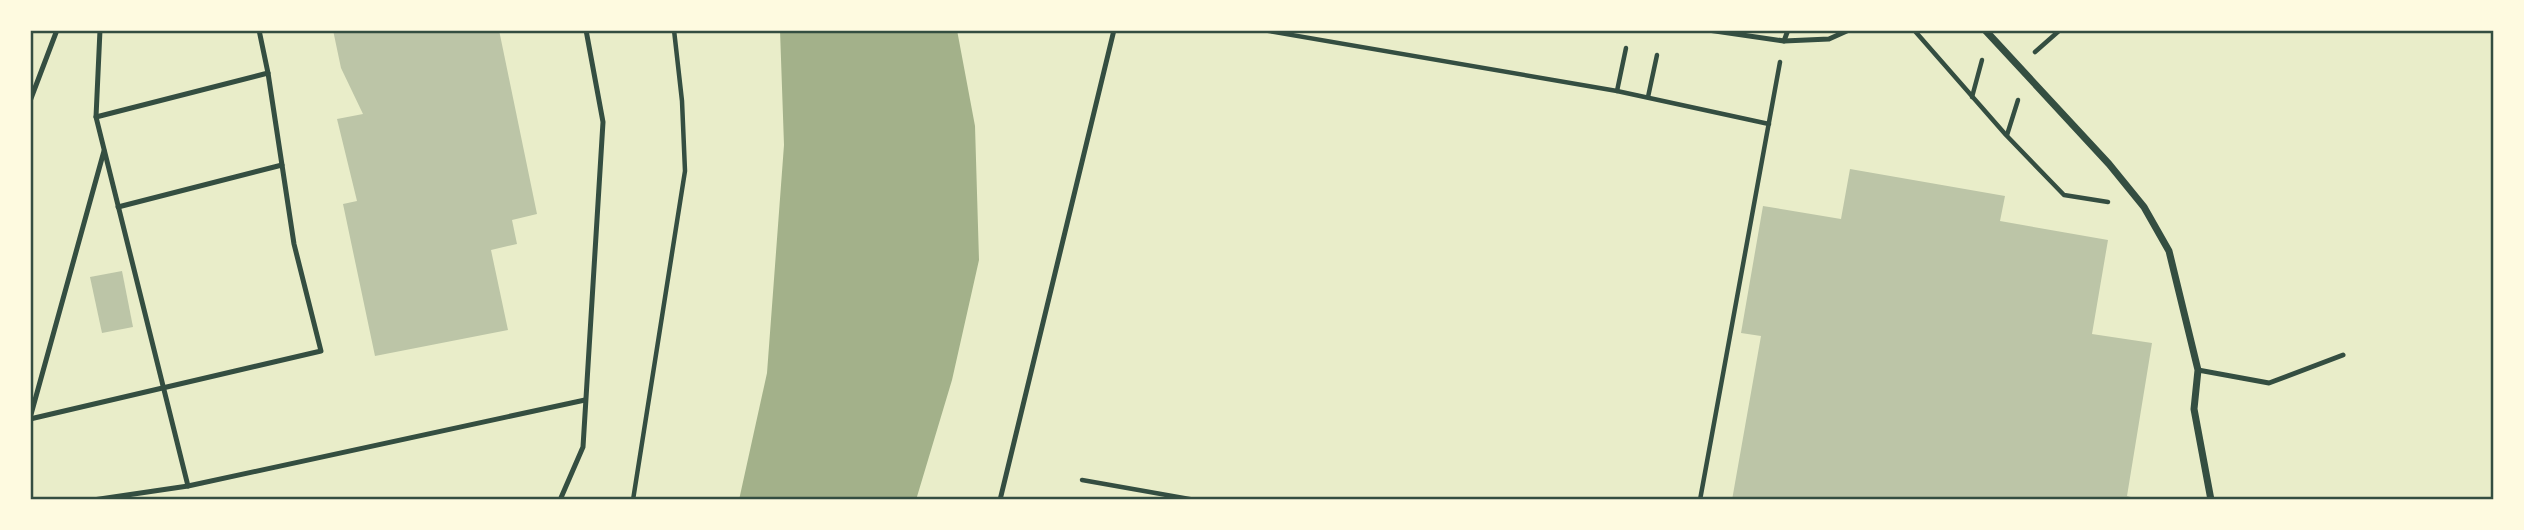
<svg xmlns="http://www.w3.org/2000/svg" width="2524" height="530" font-family="'IBM Plex Sans',sans-serif">
<style>
.water{fill:#a3b18a}
.building{fill:#bcc5a7}
.lines{fill:none;stroke-linecap:round;stroke-linejoin:round}
.path{stroke:#344e41;stroke-width:4.5}
.service{stroke:#344e41;stroke-width:5}
.minor{stroke:#344e41;stroke-width:7}
.neatline{fill:none;stroke:#344e41;stroke-width:2.5}
</style>
<rect width="100%" height="100%" fill="#e9edc9"/>
<polygon class="water" points="780,30 957,30 975,126 979,260 952,380 916,500 739,500 767,373 784,145"/>
<g class="building">
<polygon points="333,30 499,30 537,214 512,220 517,244 491,250 508,330 375,356 343,204 357,201 337,119 363,114 341,68"/>
<polygon points="1850,169 2005,196 2000,221 2108,240 2092,334 2152,343 2127,496 2142,500 1732,500 1761,336 1741,333 1763,206 1841,219"/>
<polygon points="122,271 133,327 102,333 90,277"/>
</g>
<g class="lines">
<g class="path">
<polyline points="1263,30 1617,91 1769,124"/>
<polyline points="1914,30 2006,135 2064,195 2108,202"/>
<polyline points="2035,52 2060,30"/>
<polyline points="1617,91 1626,48"/>
<polyline points="1648,97 1657,55"/>
<polyline points="1972,97 1982,60"/>
<polyline points="2007,135 2018,100"/>
<polyline points="1082,480 1195,500"/>
<polyline points="633,500 685,171 682,101 674,30"/>
<polyline points="1700,500 1780,62"/>
</g>
<g class="service">
<polyline points="100,30 96,117 188,486"/>
<polyline points="1708,30 1784,41 1829,39 1849,30"/>
<polyline points="1784,41 1788,30"/>
<polyline points="268,73 282,165"/>
<polyline points="30,101 57,30"/>
<polyline points="96,117 268,73 259,30"/>
<polyline points="2198,370 2269,383 2343,355"/>
<polyline points="30,418 104,151"/>
<polyline points="30,419 321,351 294,244 282,165 118,207"/>
<polyline points="93,500 188,486 585,400"/>
<polyline points="560,500 583,447 603,122 586,30"/>
<polyline points="1000,500 1114,30"/>
</g>
<polyline class="minor" points="1985,30 2109,164 2144,207 2169,251 2198,370 2194,409 2211,500"/>
</g>
<rect width="2524" height="530" fill="none" stroke="#fefae0" stroke-width="63"/>
<rect x="32" y="32" width="2460" height="466" class="neatline"/>
</svg>
